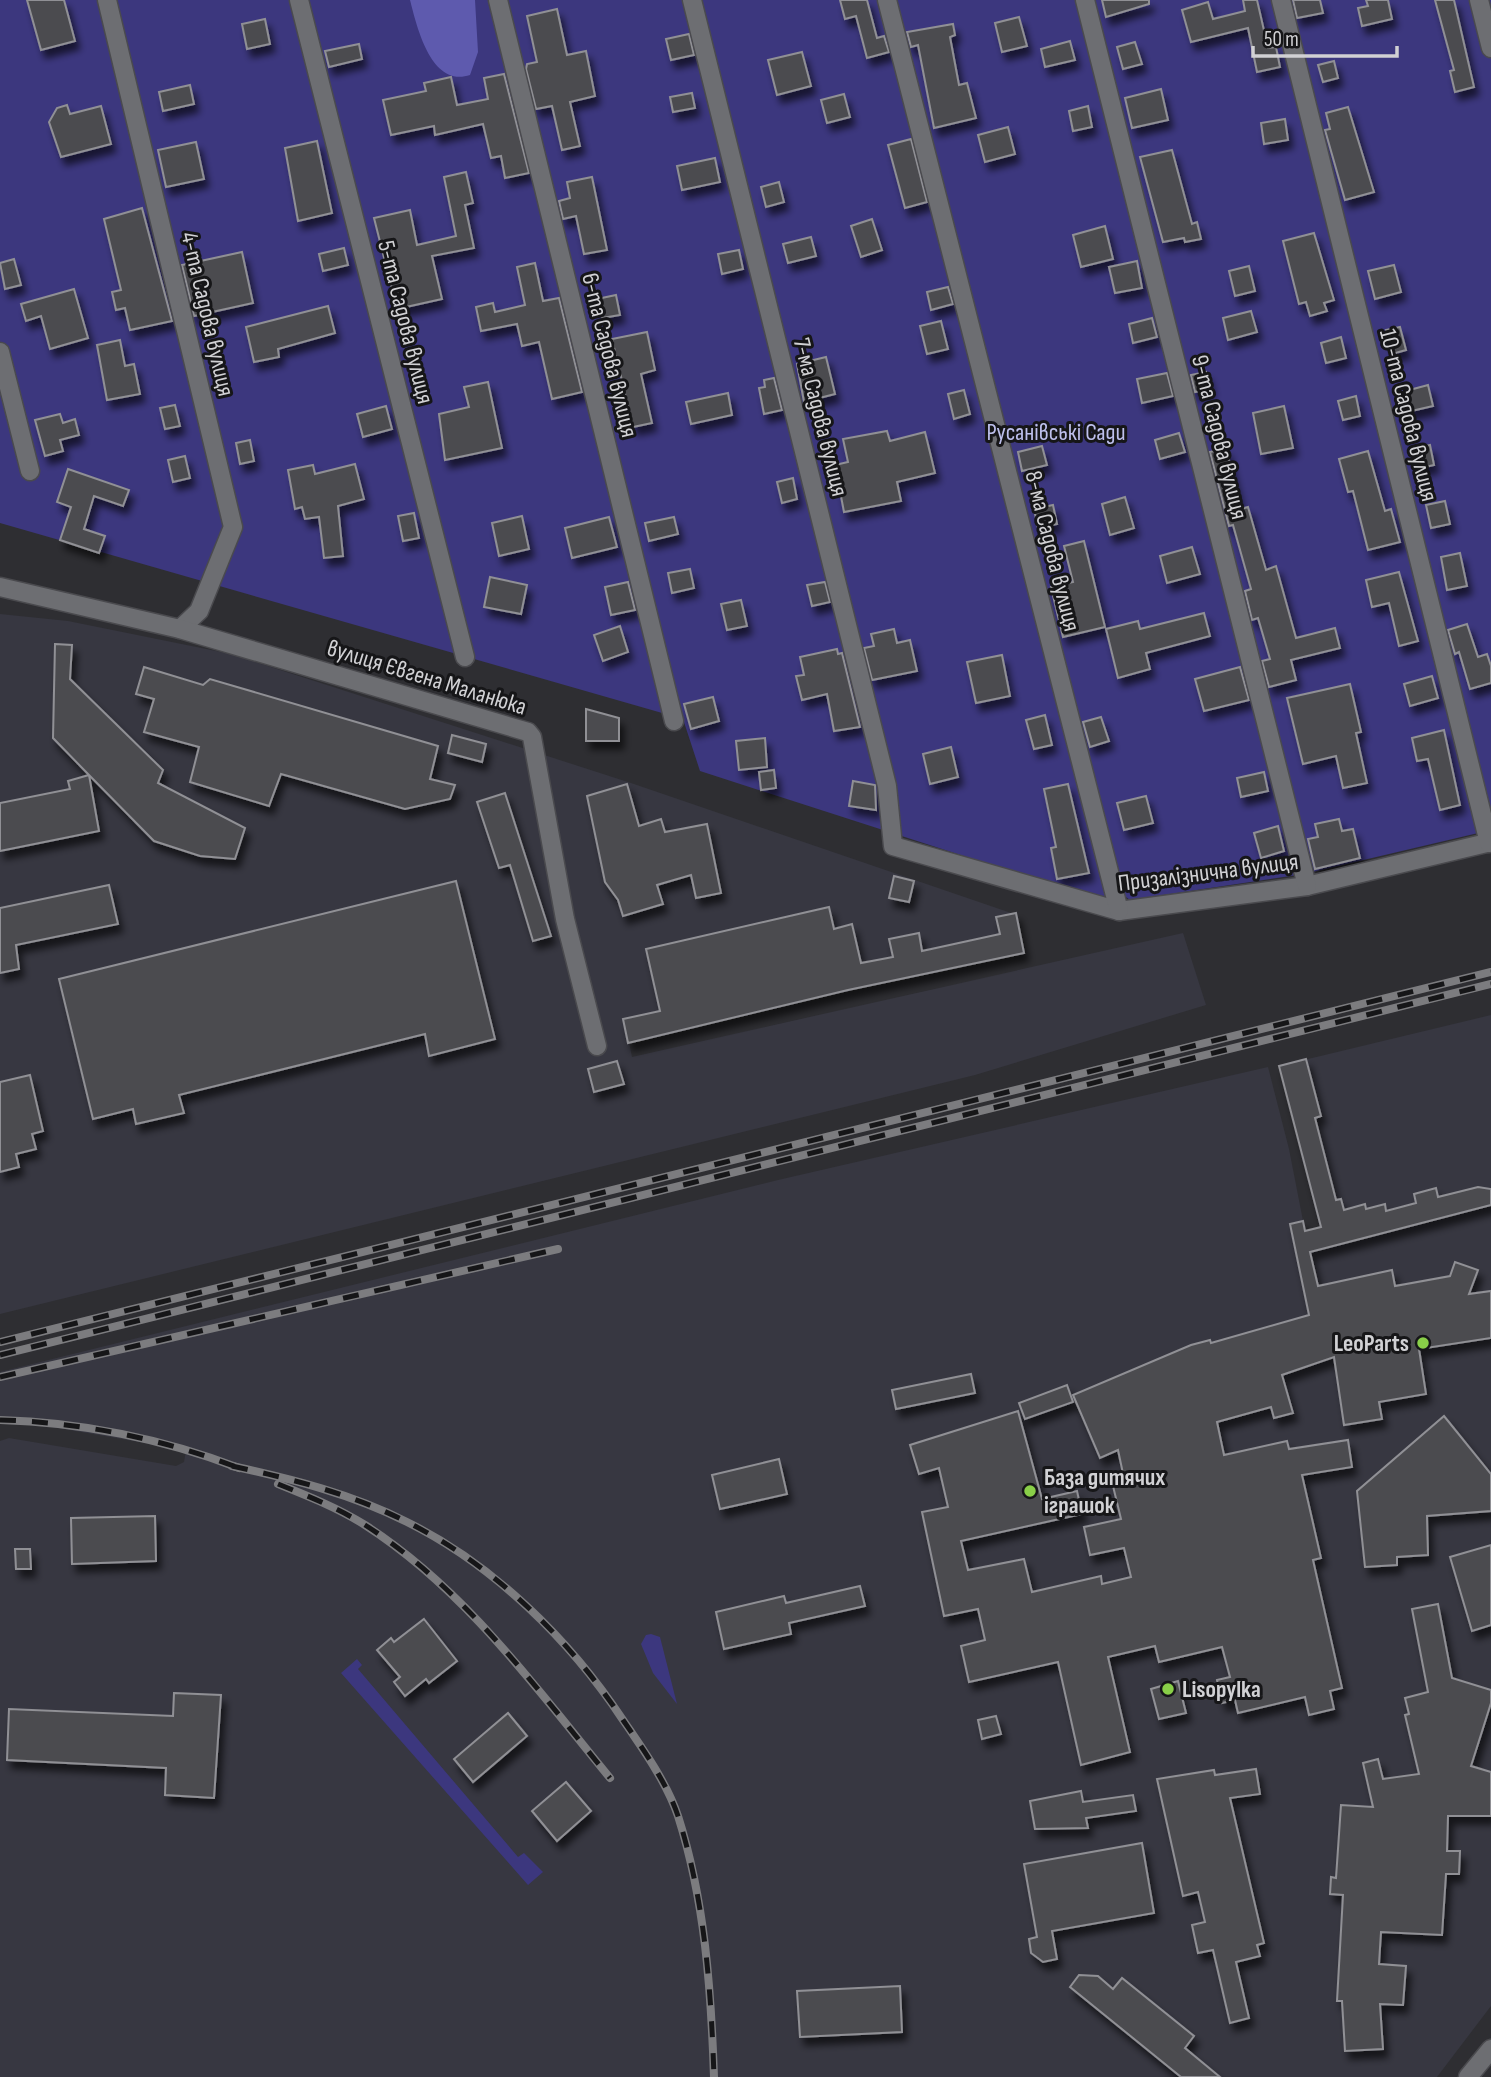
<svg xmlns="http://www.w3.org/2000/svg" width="1491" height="2077" font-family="'Sofia Sans Condensed',sans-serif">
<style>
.built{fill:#373741}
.green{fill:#3c377e}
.water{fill:#5e5aae}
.building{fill:#4c4c50;stroke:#909095;stroke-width:2;filter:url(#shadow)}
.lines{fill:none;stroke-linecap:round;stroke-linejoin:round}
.minor-casing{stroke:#4a4a4e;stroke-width:21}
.minor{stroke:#6d6e72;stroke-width:18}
.rail-casing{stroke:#7c7c7f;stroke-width:8}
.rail{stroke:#161618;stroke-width:5;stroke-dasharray:16;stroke-linecap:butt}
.poi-dot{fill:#89cf48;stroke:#161618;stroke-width:2.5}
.labels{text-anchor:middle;stroke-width:6;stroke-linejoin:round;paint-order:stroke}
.street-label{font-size:24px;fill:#d1d1d4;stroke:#161618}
.park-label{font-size:24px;fill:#bec0ed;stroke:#161618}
.poi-label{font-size:24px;font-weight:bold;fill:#d1d1d4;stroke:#161618;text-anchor:start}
</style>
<defs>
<filter id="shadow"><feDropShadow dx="4.5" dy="8" stdDeviation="3.5" flood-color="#0009"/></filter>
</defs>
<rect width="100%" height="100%" fill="#2e2e32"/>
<g class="built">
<polygon points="0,614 68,621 231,654 631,783 1017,915 1024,953 865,986 629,1042 632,1057 1183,933 1206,1005 975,1075 0,1314"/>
<polygon points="1491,1015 1491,2006 1437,2077 0,2077 0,1441 9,1438 176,1466 184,1462 186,1450 0,1418 0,1372 778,1180 1268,1067 1289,1149 1305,1231 1320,1228 1279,1066"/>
</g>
<g class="green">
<polygon points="0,0 1491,0 1491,830 1304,874 1130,900 1122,894 1094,898 700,771 683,719 0,523"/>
<polygon points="651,1634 660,1637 677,1704 653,1673 641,1644 646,1635"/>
<polygon points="357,1659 362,1665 358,1669 518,1857 524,1853 543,1872 528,1885 341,1673"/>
</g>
<path class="water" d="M410,0H475L478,52L470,75C431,88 417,27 410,0Z"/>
<g class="building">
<polygon points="27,0 64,0 75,41 41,50"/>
<polygon points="840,0 867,0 877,38 884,36 889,52 867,58 856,16 845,19"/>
<polygon points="1102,0 1149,0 1149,4 1106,17"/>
<polygon points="1243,0 1257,0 1268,48 1276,47 1280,67 1257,72 1248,28 1191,42 1182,10 1208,2 1213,19 1245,11"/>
<polygon points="1293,0 1320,0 1323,13 1297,18"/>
<polygon points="1366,0 1388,0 1392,19 1362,26 1358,8 1368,6"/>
<polygon points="1435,0 1454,0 1474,87 1455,92 1450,71 1454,70"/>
<polygon points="557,9 567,55 586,51 595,96 570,102 580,146 562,150 552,106 536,109 526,69 527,64 537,62 527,16"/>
<polygon points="1019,17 1027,46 1002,52 995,23"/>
<polygon points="265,19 270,44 247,49 242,24"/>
<polygon points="953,24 955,35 950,37 959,85 967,83 976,118 934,128 918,45 911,47 907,32"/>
<polygon points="689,34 694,55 671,60 666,39"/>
<polygon points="1070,41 1075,60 1045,67 1041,49"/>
<polygon points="1135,42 1142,64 1123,69 1117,47"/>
<polygon points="359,44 362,59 329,67 325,51"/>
<polygon points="802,52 811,86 777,95 768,60"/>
<polygon points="1334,61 1338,78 1323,82 1318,65"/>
<polygon points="504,74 529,173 505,178 501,156 491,158 483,124 435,135 434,126 391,135 383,100 426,91 424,83 451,77 457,105 488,99 484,78"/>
<polygon points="190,85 194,104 163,111 159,92"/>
<polygon points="1161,89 1168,120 1132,128 1125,98"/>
<polygon points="692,93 695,108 673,112 670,97"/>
<polygon points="844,94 850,117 827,123 821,100"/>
<polygon points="67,105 70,114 101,106 111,144 61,157 49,122 57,108"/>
<polygon points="1088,106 1092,127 1073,131 1069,111"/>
<polygon points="1348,107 1374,192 1345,200 1325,130 1330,129 1326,113"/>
<polygon points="1285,119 1288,140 1264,144 1261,123"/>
<polygon points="1008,127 1015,154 985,162 978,135"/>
<polygon points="911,139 927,202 905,208 888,145"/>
<polygon points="317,141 332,213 298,221 285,148"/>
<polygon points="196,142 204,179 166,187 158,150"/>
<polygon points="1172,150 1192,224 1197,222 1201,239 1185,242 1184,238 1163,242 1140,157"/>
<polygon points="715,158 720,182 682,190 677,166"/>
<polygon points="466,172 473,203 465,205 474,248 432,256 442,299 397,309 374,218 410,210 417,245 456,236 444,177"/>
<polygon points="592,177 607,250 584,254 576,216 563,219 559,201 570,198 567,182"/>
<polygon points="779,182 784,202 766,207 761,187"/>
<polygon points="142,208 172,321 130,330 125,308 116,310 112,292 121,290 104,219"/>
<polygon points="872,219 882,250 861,257 851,226"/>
<polygon points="1105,226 1113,259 1081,267 1073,235"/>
<polygon points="1314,233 1334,300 1324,303 1327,311 1310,316 1306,302 1299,304 1283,241"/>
<polygon points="811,237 816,256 788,263 783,244"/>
<polygon points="344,248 348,265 323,271 319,254"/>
<polygon points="739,250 743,269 722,274 718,254"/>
<polygon points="242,252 253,303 194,316 182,265"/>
<polygon points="14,259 21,285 5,289 0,263"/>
<polygon points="1137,261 1142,288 1115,293 1109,267"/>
<polygon points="535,263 543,301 559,298 582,392 552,399 539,342 522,346 517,324 481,331 476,307 493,303 495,312 525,305 517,267"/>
<polygon points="1394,265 1401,292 1375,299 1368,271"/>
<polygon points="1249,266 1255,291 1235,296 1229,271"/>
<polygon points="948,287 953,304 931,310 927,292"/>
<polygon points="74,289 88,338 50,349 41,316 26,321 21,304"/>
<polygon points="616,295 620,315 602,318 597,299"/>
<polygon points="328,306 335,333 278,349 279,357 254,362 246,327"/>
<polygon points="1251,311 1257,332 1228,340 1223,318"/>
<polygon points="1152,318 1157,337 1133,343 1129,324"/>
<polygon points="941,321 948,349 927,354 920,326"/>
<polygon points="1400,327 1406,350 1392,354 1386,330"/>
<polygon points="647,332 655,370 641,374 652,423 633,427 612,339"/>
<polygon points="1341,337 1346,358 1326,363 1321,343"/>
<polygon points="120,340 125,366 134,364 140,394 107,400 97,345"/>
<polygon points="826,357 835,394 804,402 797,364"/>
<polygon points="1206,372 1210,389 1195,392 1191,375"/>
<polygon points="1167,373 1173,396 1142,403 1137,379"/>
<polygon points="774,378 782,410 764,414 759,388 765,387 764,380"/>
<polygon points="488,382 502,448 445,460 439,414 469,407 464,387"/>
<polygon points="1428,385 1433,406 1407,412 1402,392"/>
<polygon points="964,390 970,414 954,419 948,394"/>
<polygon points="728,393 732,415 691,424 686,402"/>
<polygon points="1356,396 1360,416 1343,420 1338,401"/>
<polygon points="175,405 180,426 165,429 160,408"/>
<polygon points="386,406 392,429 363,437 357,414"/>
<polygon points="1284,406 1293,448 1261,454 1253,413"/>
<polygon points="60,414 63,423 75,419 79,435 60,440 63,451 45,456 35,420"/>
<polygon points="887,431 890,441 925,432 935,473 897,482 901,501 844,512 835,465 848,462 843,439"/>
<polygon points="1179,433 1185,452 1160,459 1155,440"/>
<polygon points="250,440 254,461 240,464 236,443"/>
<polygon points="1430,445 1434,465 1416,469 1412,449"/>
<polygon points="1042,446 1047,465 1022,471 1018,452"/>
<polygon points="1226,448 1241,509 1248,507 1266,570 1276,566 1296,638 1335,628 1340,648 1291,660 1296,680 1269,687 1262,661 1270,659 1258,618 1252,620 1245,591 1251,589 1233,525 1229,526 1210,452"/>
<polygon points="1368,451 1385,511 1391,509 1400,542 1368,550 1353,491 1348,492 1339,459"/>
<polygon points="185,456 190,478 173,482 168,460"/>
<polygon points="355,464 364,499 338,506 343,556 324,558 319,517 305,519 302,507 295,509 288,470 313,465 315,474"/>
<polygon points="68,469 129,490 123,506 94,496 84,529 105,536 99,553 60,540 71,507 57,502"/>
<polygon points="793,478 797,499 782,503 777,482"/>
<polygon points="1125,497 1134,528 1110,535 1102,504"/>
<polygon points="1445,501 1450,524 1431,528 1426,505"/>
<polygon points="1053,505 1057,524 1038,528 1034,509"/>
<polygon points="414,513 419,538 403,541 398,516"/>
<polygon points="522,516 529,549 499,556 492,523"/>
<polygon points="609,517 617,547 572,558 565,528"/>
<polygon points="674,517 678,534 649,541 645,523"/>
<polygon points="1084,541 1105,627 1063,637 1051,587 1073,582 1064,546"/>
<polygon points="1192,547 1200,574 1167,583 1160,556"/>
<polygon points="1460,553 1467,586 1447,590 1441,557"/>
<polygon points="690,569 694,588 672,593 668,573"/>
<polygon points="1399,572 1418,641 1399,646 1389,603 1372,607 1366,580"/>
<polygon points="490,577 527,585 521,614 484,607"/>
<polygon points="628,582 635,610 611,615 605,587"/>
<polygon points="825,582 830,602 812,606 807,585"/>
<polygon points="741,600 747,626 727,630 721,604"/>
<polygon points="1204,613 1210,636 1146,653 1150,669 1118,678 1106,629 1138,621 1140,629"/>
<polygon points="1467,624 1478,657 1487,654 1491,666 1491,683 1470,689 1459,652 1455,654 1448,630"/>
<polygon points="620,626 628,652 603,661 594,635"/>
<polygon points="894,629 897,643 910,640 917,671 872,680 864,648 874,646 871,634"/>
<polygon points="55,644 72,645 70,679 163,770 158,783 245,828 235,859 200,856 154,841 89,775 99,831 0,851 0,803 70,789 68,781 89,775 53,738"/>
<polygon points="837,649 838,654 842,653 860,727 834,731 827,694 802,700 796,676 804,675 800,657"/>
<polygon points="1002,655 1010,696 976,703 967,662"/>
<polygon points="144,667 203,685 210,679 438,746 430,779 455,785 450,799 405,809 281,774 269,806 190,782 199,747 144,732 154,699 136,694"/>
<polygon points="1240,667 1249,700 1204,711 1195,679"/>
<polygon points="1432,676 1438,698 1410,706 1404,684"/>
<polygon points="1350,684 1361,732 1356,733 1367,783 1343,788 1336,756 1303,764 1287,698"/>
<polygon points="713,697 719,721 691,729 684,704"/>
<polygon points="586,709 619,718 619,741 586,741"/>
<polygon points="1045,715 1052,745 1034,749 1026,720"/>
<polygon points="1101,717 1109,741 1090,747 1083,722"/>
<polygon points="1444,730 1460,805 1440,810 1428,759 1417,761 1412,738"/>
<polygon points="452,735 486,744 482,762 448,753"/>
<polygon points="765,738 767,767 739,770 736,741"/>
<polygon points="951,747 958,777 930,784 923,754"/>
<polygon points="774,770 776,788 761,790 759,772"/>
<polygon points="1264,772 1268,791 1241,797 1237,778"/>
<polygon points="853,781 875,785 876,810 849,806"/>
<polygon points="627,784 639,826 661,819 665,832 707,824 721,893 696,898 691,875 657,885 663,904 623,916 618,900 605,882 587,796"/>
<polygon points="1068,784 1089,873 1057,879 1051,848 1056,847 1044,789"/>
<polygon points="505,793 551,936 533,941 510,865 499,868 477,802"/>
<polygon points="1146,796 1153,823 1124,830 1117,803"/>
<polygon points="1339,819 1342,831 1353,829 1360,858 1315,869 1308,839 1318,837 1315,824"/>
<polygon points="1278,826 1284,851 1261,858 1254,833"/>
<polygon points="894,876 914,881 909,902 889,898"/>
<polygon points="456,881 495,1039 429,1056 425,1034 179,1095 184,1113 136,1124 133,1109 93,1119 59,979"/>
<polygon points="109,885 118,924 16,945 19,969 0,973 0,908"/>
<polygon points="829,907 834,929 852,924 861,963 893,957 889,939 919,933 922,951 1000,934 996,917 1016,913 1024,953 848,990 628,1043 623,1019 660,1011 646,949"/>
<polygon points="1306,1059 1321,1116 1315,1118 1336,1200 1341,1199 1344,1210 1365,1204 1366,1209 1385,1204 1386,1211 1416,1203 1414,1194 1436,1188 1438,1197 1478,1187 1491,1189 1491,1205 1310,1252 1318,1286 1392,1270 1395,1286 1450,1276 1455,1262 1478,1270 1469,1294 1491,1291 1491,1338 1419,1349 1426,1394 1379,1402 1382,1419 1344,1425 1334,1357 1282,1375 1293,1413 1274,1418 1271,1407 1217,1422 1224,1455 1287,1441 1289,1449 1348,1440 1352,1467 1302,1475 1321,1558 1313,1560 1342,1688 1330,1691 1334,1709 1309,1715 1305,1697 1238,1713 1235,1700 1222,1703 1217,1680 1230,1677 1222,1647 1159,1662 1155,1646 1108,1657 1130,1752 1081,1765 1058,1662 969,1682 961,1646 985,1640 978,1609 944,1616 922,1512 948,1507 939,1468 919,1474 910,1445 1018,1411 1042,1499 1077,1491 1082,1514 961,1541 968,1570 1024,1559 1032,1592 1101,1576 1102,1584 1131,1577 1124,1548 1090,1555 1084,1527 1121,1519 1113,1486 1125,1483 1118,1450 1100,1458 1073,1395 1191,1345 1210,1340 1211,1343 1309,1315 1290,1224 1303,1221 1305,1231 1321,1227 1279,1066"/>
<polygon points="617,1061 624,1084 594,1092 588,1069"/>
<polygon points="30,1075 43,1131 32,1134 36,1149 16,1154 19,1167 0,1172 0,1082"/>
<polygon points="971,1374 975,1393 896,1409 892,1390"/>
<polygon points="1067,1385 1073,1402 1025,1419 1019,1403"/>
<polygon points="1444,1416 1491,1474 1491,1511 1427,1516 1428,1555 1397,1557 1397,1565 1365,1567 1357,1491"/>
<polygon points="779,1459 787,1494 720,1509 712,1475"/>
<polygon points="155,1516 156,1561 72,1564 71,1518"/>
<polygon points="1491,1545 1491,1625 1472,1631 1450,1557"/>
<polygon points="15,1549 30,1549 31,1569 16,1569"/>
<polygon points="860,1586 865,1606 789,1623 791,1634 724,1649 716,1612 784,1596 786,1603"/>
<polygon points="1438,1604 1452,1678 1491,1690 1491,1703 1471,1766 1491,1772 1491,1816 1448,1816 1447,1851 1460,1851 1459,1874 1446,1874 1442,1935 1381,1932 1379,1964 1406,1966 1403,2005 1380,2004 1383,2049 1345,2051 1342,2001 1337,2001 1343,1895 1330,1894 1331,1877 1336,1878 1341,1805 1373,1807 1363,1763 1378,1759 1383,1779 1419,1774 1405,1715 1409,1714 1405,1698 1428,1692 1412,1609"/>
<polygon points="424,1619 457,1661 429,1683 426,1679 405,1696 394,1682 400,1677 377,1650 391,1638 394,1642"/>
<polygon points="1178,1681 1186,1713 1159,1719 1151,1689"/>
<polygon points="174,1693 221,1695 214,1798 165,1795 166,1768 7,1760 9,1709 173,1716"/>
<polygon points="508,1713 527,1736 473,1782 454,1759"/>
<polygon points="996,1716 1001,1734 982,1739 978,1720"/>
<polygon points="1256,1769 1260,1794 1230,1798 1264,1943 1257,1945 1260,1956 1236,1962 1249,2018 1230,2023 1213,1950 1198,1953 1192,1925 1205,1922 1198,1892 1183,1896 1157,1779 1214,1770 1215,1775"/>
<polygon points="566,1782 591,1811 557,1841 532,1811"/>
<polygon points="1081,1791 1083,1802 1133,1795 1136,1811 1086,1818 1088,1828 1035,1829 1030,1801"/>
<polygon points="1142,1843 1154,1913 1052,1931 1057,1959 1043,1962 1031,1953 1029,1939 1037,1937 1024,1864"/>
<polygon points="1079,1975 1098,1976 1113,1989 1122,1978 1194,2036 1185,2048 1220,2077 1181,2077 1070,1987"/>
<polygon points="900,1986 902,2032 800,2037 797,1991"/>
</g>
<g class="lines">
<defs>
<g id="minor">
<polyline points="107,0 233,527 199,611 180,629"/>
<polyline points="299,0 465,657"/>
<polyline points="498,0 674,721"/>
<polyline points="692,0 887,786 893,846 1119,911 1307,886 1491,842"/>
<polyline points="887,0 1119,911"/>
<polyline points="1085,0 1307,886"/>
<polyline points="1281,0 1489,843"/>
<polyline points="1479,0 1491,48"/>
<polyline points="0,352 30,471"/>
<polyline points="0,587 180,629 528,732 532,737 565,919 597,1046"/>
<polyline points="1468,2077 1491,2049"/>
</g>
</defs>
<use href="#minor" class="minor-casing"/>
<use href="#minor" class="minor"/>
<defs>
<g id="rail">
<polyline points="0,1342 1491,972"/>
<polyline points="0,1355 1491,984"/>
<polyline points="0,1377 558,1249"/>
<path d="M0,1420C80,1422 164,1439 239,1468"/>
<path d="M232,1466C292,1479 352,1494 407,1522C494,1565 570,1640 623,1720C643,1749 667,1783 678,1816C705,1901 711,1989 714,2077"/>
<path d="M278,1484C308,1496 338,1508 365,1525C465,1589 536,1688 610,1778"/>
</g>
</defs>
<use href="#rail" class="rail-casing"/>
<use href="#rail" class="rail"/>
</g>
<g class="poi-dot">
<circle cx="1423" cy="1343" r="7"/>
<circle cx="1030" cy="1491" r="7"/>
<circle cx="1168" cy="1689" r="7"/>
</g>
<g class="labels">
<g class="street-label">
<text transform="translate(208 314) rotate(77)" y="8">4-та Садова вулиця</text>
<text transform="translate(406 322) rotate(76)" y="8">5-та Садова вулиця</text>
<text transform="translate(610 355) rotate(76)" y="8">6-та Садова вулиця</text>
<text transform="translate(1409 415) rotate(76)" y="8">10-та Садова вулиця</text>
<text transform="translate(821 417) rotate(76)" y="8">7-ма Садова вулиця</text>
<text transform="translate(1220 437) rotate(76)" y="8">9-та Садова вулиця</text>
<text transform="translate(1053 551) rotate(76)" y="8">8-ма Садова вулиця</text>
<text transform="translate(427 677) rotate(17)" y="8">вулиця Євгена Маланюка</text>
<text transform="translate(1208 872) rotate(-7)" y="8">Призалізнична вулиця</text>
</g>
<g class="park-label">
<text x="1056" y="440">Русанівські Сади</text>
</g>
<g class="poi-label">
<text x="1409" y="1351" text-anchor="end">LeoParts</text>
<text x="1044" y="1485">База дитячих<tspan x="1044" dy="28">іграшок</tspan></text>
<text x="1182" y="1697">Lisopylka</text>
</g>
</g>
<path d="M1253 46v10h144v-10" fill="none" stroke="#d1d1d4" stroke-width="3.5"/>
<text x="1264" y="46" font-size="21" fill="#d1d1d4" stroke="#161618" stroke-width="5" paint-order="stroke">50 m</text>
</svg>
